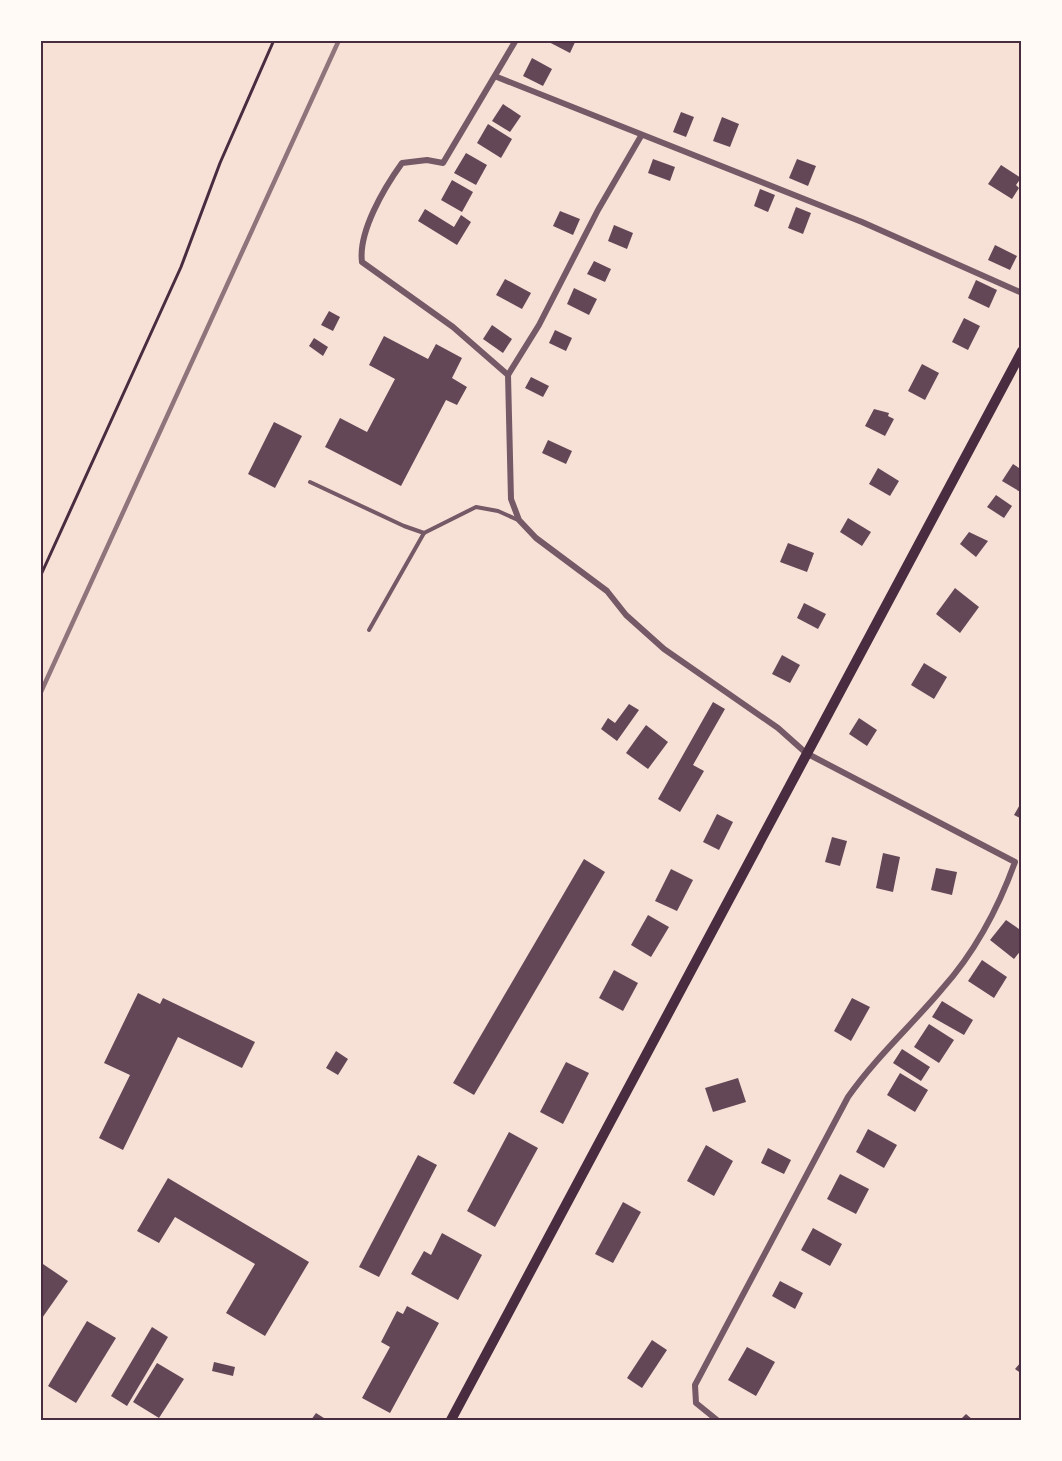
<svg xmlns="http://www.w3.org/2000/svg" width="1062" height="1461" font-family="Literata,serif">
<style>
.building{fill:#644757}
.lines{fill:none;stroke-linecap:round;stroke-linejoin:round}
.path{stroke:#4a2c40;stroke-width:3}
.service{stroke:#755966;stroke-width:4}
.minor{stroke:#755966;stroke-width:6}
.secondary{stroke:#4a2c40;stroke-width:10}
.rail{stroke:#8f747c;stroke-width:4.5}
.neatline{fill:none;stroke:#4a2c40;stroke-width:2}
</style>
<rect width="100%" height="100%" fill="#f7e1d7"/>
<g class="building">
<polygon points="545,40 576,40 570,53"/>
<polygon points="532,58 552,69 543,86 523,76"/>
<polygon points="503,104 521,116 510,132 492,121"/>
<polygon points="681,112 694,117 686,137 673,132"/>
<polygon points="722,117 739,124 730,147 713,141"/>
<polygon points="488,124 512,139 501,158 477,143"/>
<polygon points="466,153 487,165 476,185 454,173"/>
<polygon points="653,159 675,167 670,181 648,173"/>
<polygon points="797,159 816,166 808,186 789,178"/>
<polygon points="1001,165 1021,178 1016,185 1019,188 1012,199 988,184"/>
<polygon points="452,180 473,192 462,212 441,200"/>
<polygon points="760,189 775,195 768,212 754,206"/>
<polygon points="796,207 811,213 803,234 788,228"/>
<polygon points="425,209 454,227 461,215 471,222 457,245 418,221"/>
<polygon points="560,211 580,219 573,235 553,226"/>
<polygon points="614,225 633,233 627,249 608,241"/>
<polygon points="995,245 1017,256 1010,270 988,260"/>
<polygon points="594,261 611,269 605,282 587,274"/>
<polygon points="505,279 531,293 522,309 496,295"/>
<polygon points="976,280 997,290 989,308 968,298"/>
<polygon points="574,288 597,299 589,315 567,304"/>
<polygon points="329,311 340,317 333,331 321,325"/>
<polygon points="964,318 980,326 968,350 952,342"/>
<polygon points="492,325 512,339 503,353 483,339"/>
<polygon points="555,330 572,338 566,351 549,343"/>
<polygon points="384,336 428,359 436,344 462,358 452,378 467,387 457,405 446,400 401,486 325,447 340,418 367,432 395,379 369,365"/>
<polygon points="314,338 328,347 323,356 309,346"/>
<polygon points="922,364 939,373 925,400 908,391"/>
<polygon points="531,377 549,386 543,397 525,388"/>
<polygon points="874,409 889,413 888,416 894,419 885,436 865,426"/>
<polygon points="274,422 302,436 275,488 248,474"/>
<polygon points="548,440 572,451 566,464 542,453"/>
<polygon points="1013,464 1022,470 1022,493 1002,481"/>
<polygon points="878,468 899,481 890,496 869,484"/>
<polygon points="996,495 1012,506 1004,518 987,507"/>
<polygon points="848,518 871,532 862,546 840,532"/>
<polygon points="969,532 988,541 976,557 960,544"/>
<polygon points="788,543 814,553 807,572 780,562"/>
<polygon points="955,588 979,607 960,633 936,614"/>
<polygon points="804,603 826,614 818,629 797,618"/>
<polygon points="782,655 800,665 790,683 772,674"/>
<polygon points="924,663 947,677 934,699 911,685"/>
<polygon points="713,702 725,709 693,765 704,771 680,812 658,799"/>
<polygon points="629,704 639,710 617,741 601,729 608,718 615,723"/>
<polygon points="859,718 877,730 867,746 849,734"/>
<polygon points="646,725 668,742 648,769 626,753"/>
<polygon points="1022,801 1022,819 1014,815"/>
<polygon points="717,814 733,822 719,850 703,842"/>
<polygon points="832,837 847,841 840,866 825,862"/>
<polygon points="883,853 900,857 893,892 876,888"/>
<polygon points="584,859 605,872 474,1095 453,1083"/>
<polygon points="936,868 957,872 952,895 931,890"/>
<polygon points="671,869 693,880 677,911 655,901"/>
<polygon points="648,915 669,927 651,957 631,945"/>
<polygon points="1006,920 1022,931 1022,949 1014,959 990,940"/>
<polygon points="982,960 1007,977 994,998 968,981"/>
<polygon points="614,970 638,983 623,1011 599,998"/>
<polygon points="138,993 160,1004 163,998 255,1042 242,1068 178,1037 123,1150 99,1138 130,1075 104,1063"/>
<polygon points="852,998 870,1007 851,1041 834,1031"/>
<polygon points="942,1001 973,1020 964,1035 932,1017"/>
<polygon points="929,1024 954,1040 939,1063 914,1047"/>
<polygon points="902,1049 930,1067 921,1081 893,1063"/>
<polygon points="336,1051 348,1059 338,1075 326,1068"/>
<polygon points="566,1062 589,1073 563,1124 540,1112"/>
<polygon points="900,1073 928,1090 915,1112 887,1095"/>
<polygon points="738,1078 746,1102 713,1112 705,1088"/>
<polygon points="868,1129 897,1145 884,1168 856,1152"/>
<polygon points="509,1132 538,1148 495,1227 467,1211"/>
<polygon points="706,1145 733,1161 714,1196 687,1181"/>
<polygon points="768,1148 791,1160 784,1174 761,1163"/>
<polygon points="418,1155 437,1165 379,1277 359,1267"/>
<polygon points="840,1174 869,1189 856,1214 827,1199"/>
<polygon points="168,1178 309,1262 265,1336 226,1313 255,1264 175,1217 159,1243 137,1231"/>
<polygon points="623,1202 641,1212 613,1263 595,1254"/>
<polygon points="813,1228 842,1244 830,1266 801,1250"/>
<polygon points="442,1233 482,1255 458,1300 411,1274 424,1251 431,1255"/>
<polygon points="40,1262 68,1281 40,1321"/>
<polygon points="780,1281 803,1293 795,1309 772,1296"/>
<polygon points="407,1306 439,1323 390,1413 362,1398 390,1347 381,1342 397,1311 403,1314"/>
<polygon points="87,1321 116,1338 76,1403 48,1386"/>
<polygon points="152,1327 168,1337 127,1406 111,1396"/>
<polygon points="652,1340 667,1350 642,1388 627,1378"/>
<polygon points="747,1347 775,1362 756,1396 728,1380"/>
<polygon points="1022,1361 1022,1374 1015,1369"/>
<polygon points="214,1362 235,1367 233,1376 212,1371"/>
<polygon points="157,1363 184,1379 159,1418 133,1402"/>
<polygon points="316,1413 327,1420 311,1420"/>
<polygon points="966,1414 973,1420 960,1420"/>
</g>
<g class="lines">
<polyline class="path" points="40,577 181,267 220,163 274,40"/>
<g class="service">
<polyline points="310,482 404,526 424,533 476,507 498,511 518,520"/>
<polyline points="369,630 424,533"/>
</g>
<g class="minor">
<polyline points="497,77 862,222 1022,293"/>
<path d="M641,136L598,210L539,325L508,375L511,499L519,520L536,538L607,591L626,615L664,649L778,728L806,753L1015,862C998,909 976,951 942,989C911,1026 876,1057 848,1097L695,1385L696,1403L717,1420"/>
<path d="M508,375L453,327L362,262C358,232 384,188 402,163L427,160L443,163L516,40"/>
</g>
<polyline class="secondary" points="451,1420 1022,351"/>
<polyline class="rail" points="40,694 339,40"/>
</g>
<rect width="1062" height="1461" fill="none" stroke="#fffaf5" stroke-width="84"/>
<rect x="42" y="42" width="978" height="1377" class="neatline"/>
</svg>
